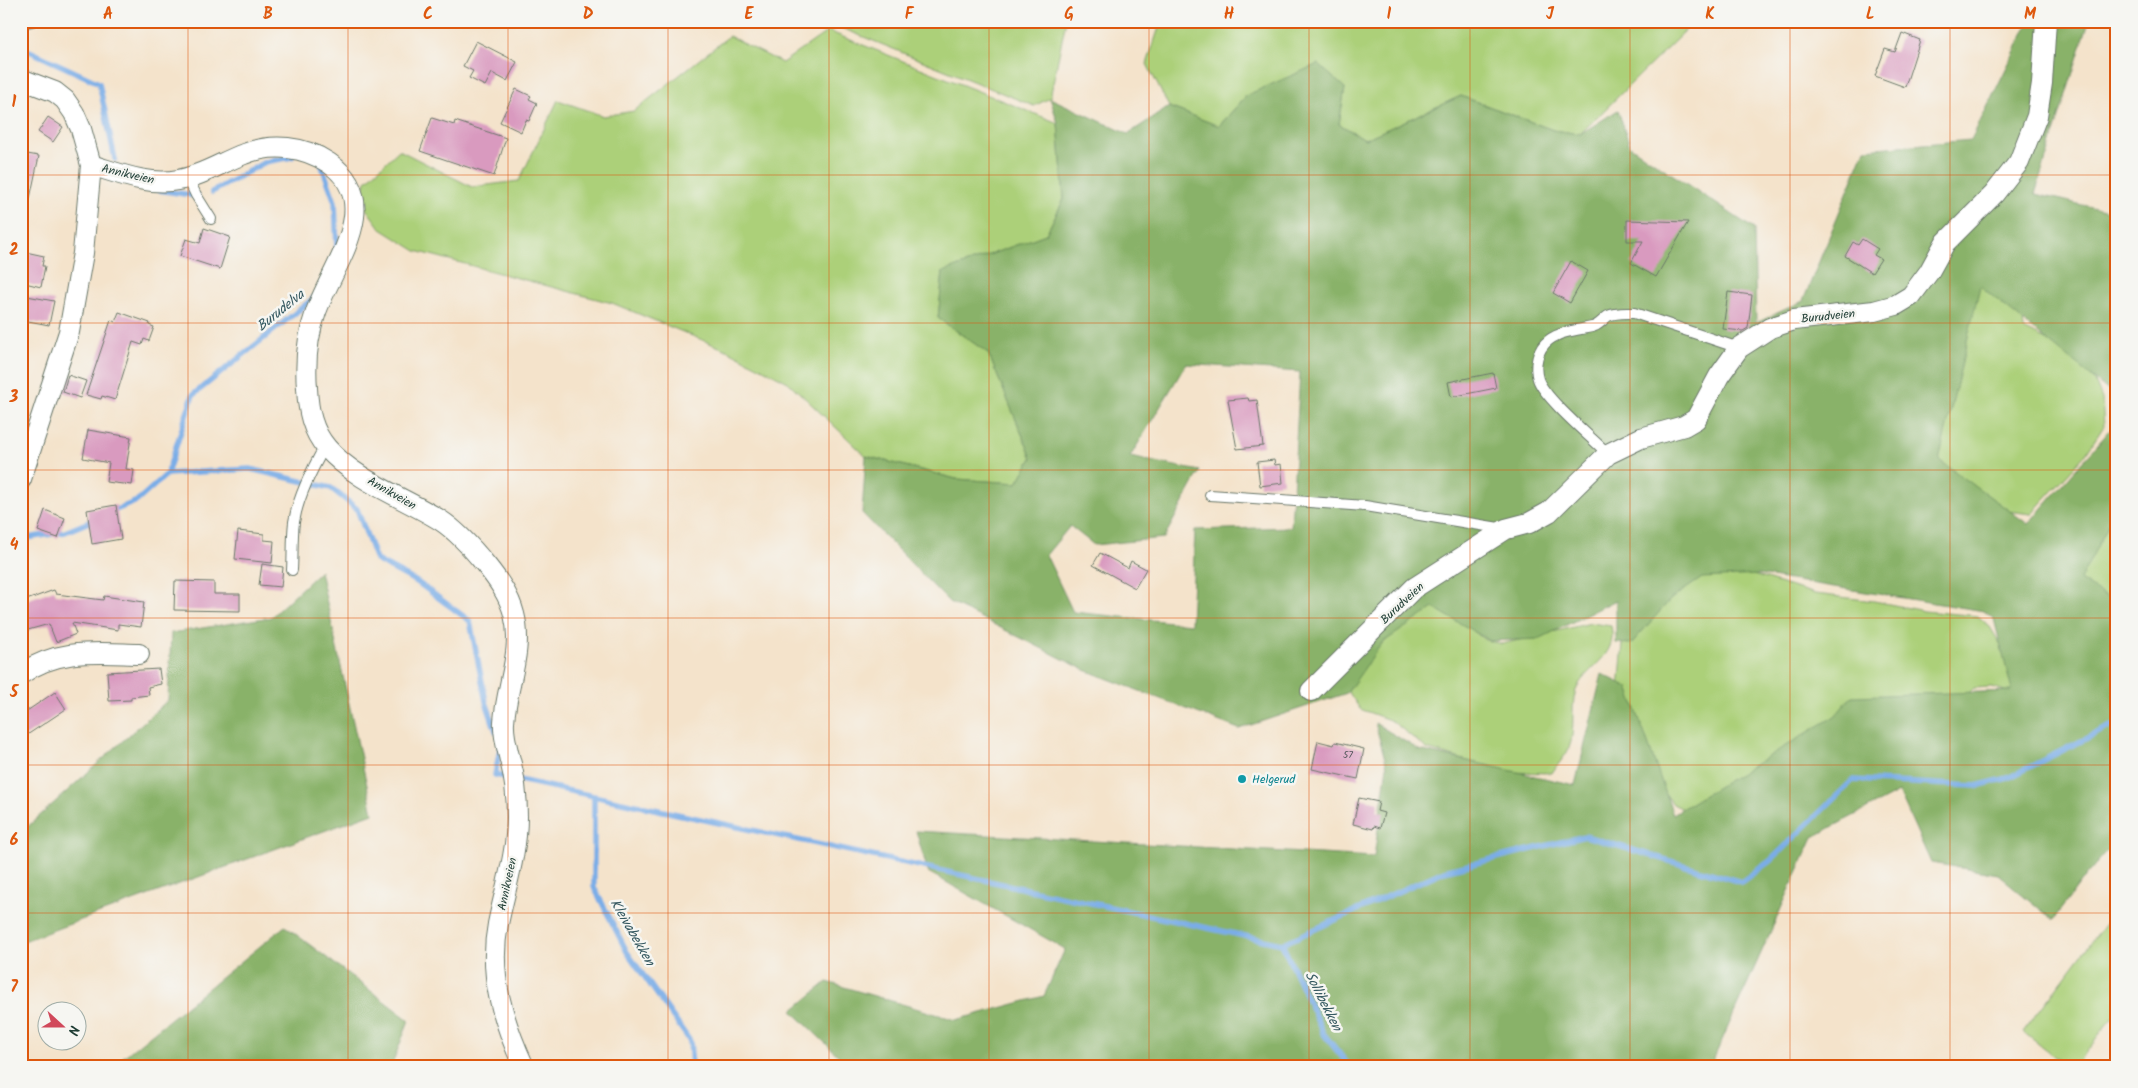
<svg xmlns="http://www.w3.org/2000/svg" width="2138" height="1088" font-family="Kalam,sans-serif">
<style>
.green{fill:#acd079;stroke:#668656}
.forest{fill:#89b269;stroke:#54784e;fill-rule:evenodd}
.lines{fill:none;stroke-linecap:round;stroke-linejoin:round}
.stream{stroke:#7aade7;stroke-width:5.5}
.building{fill:#d99abf}
.lane-casing{stroke:#6a7769;stroke-width:12}
.street-casing{stroke:#6a7769;stroke-width:22}
.lane{stroke:#fff;stroke-width:10}
.street{stroke:#fff;stroke-width:20}
.grid{fill:none;stroke:#de580e;stroke-width:1;stroke-opacity:0.55}
.culture-dot{fill:#0f9aa8;stroke:#f6f6f2;stroke-width:2}
.labels{text-anchor:middle;stroke-width:5;stroke-linejoin:round;paint-order:stroke}
.number-label{font-size:10px;fill:#4e5457}
.street-label{font-size:12px;fill:#1f3d34;stroke:#f6f6f2}
.culture-label{font-size:12px;fill:#0d838f;stroke:#f6f6f2;text-anchor:start}
.water-label{font-size:14px;font-style:italic;fill:#365961;stroke:#f6f6f2}
.neatline{fill:none;stroke:#de580e;stroke-width:2}
.grid-label{font-size:16px;text-anchor:middle;font-weight:bold;fill:#de580e}
</style>
<rect width="100%" height="100%" fill="#f6f6f2"/>
<filter id="ink" filterUnits="userSpaceOnUse"><feTurbulence type="fractalNoise" baseFrequency=".02" numOctaves="2"/><feDisplacementMap in="SourceGraphic" scale="10" xChannelSelector="R" yChannelSelector="G"/><feConvolveMatrix kernelMatrix="1 2 1 2 8 2 1 2 1" color-interpolation-filters="sRGB"/></filter>
<filter id="wash" filterUnits="userSpaceOnUse"><feTurbulence type="fractalNoise" baseFrequency=".0096" numOctaves="4" result="noise"/><feDisplacementMap in="SourceGraphic" scale="20" xChannelSelector="R" yChannelSelector="G"/><feGaussianBlur stdDeviation="1.12" result="paint"/><feColorMatrix in="noise" values="0 0 0 0 0 0 0 0 0 0 0 0 0 0 0 0 0 1.4 0 .05"/><feComposite in="paint" operator="in"/></filter>
<g filter="url(#wash)">
<rect width="100%" height="100%" fill="#f4e3cb"/>
<g class="green">
<polygon points="834,21 1066,21 1050,98 1034,106 834,25"/>
<polygon points="1161,21 1695,21 1580,134 1553,130 1461,96 1365,139 1339,124 1345,88 1247,95 1219,126 1169,107 1147,64"/>
<polygon points="828,31 1058,123 1064,199 1046,234 943,272 938,318 988,353 1032,458 1017,483 956,479 866,456 788,382 729,351 612,303 416,251 381,229 361,202 366,181 399,150 472,187 519,181 558,100 603,116 634,111 729,36 782,63"/>
<polygon points="1964,268 2019,294 2024,329 2073,354 2095,381 2102,399 2104,426 2084,456 2031,514 2000,510 1935,481"/>
<polygon points="2117,477 2117,609 2077,588 2088,495"/>
<polygon points="1730,568 1815,594 1874,601 1924,611 1978,616 1990,627 2003,648 2027,697 1991,687 1974,688 1960,702 1707,821 1673,804 1644,765 1619,689 1624,632 1673,579"/>
<path d="M1424,607H1443L1485,640L1502,644L1591,623L1611,626C1618,654 1592,664 1579,684C1568,701 1577,730 1569,748C1566,756 1557,765 1552,773L1505,772L1427,749L1392,721L1360,709L1348,691L1363,661Z"/>
<polygon points="2117,908 2117,1012 2075,1067 2068,1067 2023,1032"/>
</g>
<g class="forest">
<path d="M2027,21H2089L2035,194L2117,213V392L2115,396L1980,286L1939,460L2028,524L2111,429L2117,431V508L2080,580L2117,604V840L2087,874L2053,920L1998,874L1931,863L1899,792L1813,837L1710,1067H850L792,1011L827,982L956,1020L1044,996L1065,949L928,872L916,831L1374,857L1387,766L1375,723L1419,750L1575,785L1602,674L1628,687L1673,814L1835,716L1852,696L2012,691L1994,619L1984,611L1759,575L1702,578L1671,599L1631,644L1616,643V600L1539,639L1490,641L1434,608L1382,643L1347,693L1239,729L1085,670L949,602L862,513L866,456L956,479L1017,483L1032,458L988,353L938,318L943,272L1046,234L1064,199L1058,123L1050,98L1128,134L1169,107L1219,126L1247,95L1318,64L1345,88L1339,124L1365,139L1461,96L1553,130L1580,134L1618,110L1630,146L1754,229L1756,323L1803,301L1865,149L1971,140L2027,26ZM1186,364L1300,372L1291,527L1195,530L1191,624L1073,612L1046,555L1070,526L1094,545L1164,538L1200,471L1130,457Z"/>
<polygon points="320,571 373,813 21,942 21,829 24,830 168,700 171,633 271,617"/>
<polygon points="285,926 409,1020 391,1067 111,1067"/>
</g>
<g class="lines">
<g class="stream">
<polyline points="21,47 99,83 115,159"/>
<polyline points="322,166 335,202 337,250"/>
<polyline points="159,190 197,196"/>
<polyline points="212,192 265,162 292,157"/>
<polyline points="167,474 193,395 314,298"/>
<polyline points="111,512 137,501 167,474 250,469 331,488 357,509 376,560 417,582 470,621 486,702 496,731"/>
<polyline points="21,539 65,532 96,519"/>
<polyline points="500,749 495,775 510,778"/>
<polyline points="519,780 1282,944 1444,871 1585,836 1741,882 1770,861 1853,780 1976,786 2008,778 2111,726 2117,726"/>
<polyline points="594,797 594,887 627,952 690,1041 692,1067"/>
<polyline points="1282,944 1323,1033 1350,1067"/>
</g>
</g>
<g id="blocks">
<g class="building">
<polygon points="1902,33 1920,40 1905,87 1875,76 1885,49 1895,52"/>
<polygon points="476,41 517,62 507,81 492,73 485,86 469,78 473,71 463,66"/>
<polygon points="516,89 531,96 529,99 537,103 529,121 526,120 521,132 500,122"/>
<polygon points="48,117 63,127 53,142 38,132"/>
<polygon points="432,118 454,125 455,121 506,138 494,176 420,151"/>
<polygon points="21,153 39,156 28,208 21,207"/>
<polygon points="1627,220 1688,222 1656,277 1631,263 1643,241 1627,241"/>
<polygon points="204,228 230,237 220,269 180,256 186,239 200,243"/>
<polygon points="1862,239 1878,249 1874,255 1881,259 1872,273 1845,256 1853,242 1858,245"/>
<polygon points="21,251 44,256 42,266 45,266 41,287 21,282"/>
<polygon points="1571,261 1588,271 1570,303 1553,293"/>
<polygon points="1728,292 1752,295 1748,328 1743,331 1723,329"/>
<polygon points="27,296 54,301 49,325 23,320"/>
<polygon points="119,312 150,323 149,325 154,327 149,341 144,339 142,345 133,342 115,400 102,396 101,399 86,395 111,320 115,322"/>
<polygon points="1493,373 1496,388 1451,397 1448,382"/>
<polygon points="68,375 86,381 80,398 63,392"/>
<polygon points="1248,398 1249,401 1257,400 1263,446 1237,449 1228,400"/>
<polygon points="88,430 131,437 126,469 134,470 132,485 106,482 109,463 83,458"/>
<polygon points="1274,460 1275,465 1281,464 1283,483 1260,486 1257,462"/>
<polygon points="116,505 121,539 92,544 87,510"/>
<polygon points="45,510 65,518 58,538 38,531"/>
<polygon points="238,531 264,534 264,540 274,541 272,563 235,559"/>
<polygon points="1100,553 1128,568 1131,561 1146,569 1135,588 1093,565"/>
<polygon points="262,564 283,567 281,587 259,585"/>
<polygon points="175,581 214,582 214,594 240,594 240,611 174,610"/>
<polygon points="54,590 56,594 103,600 104,596 144,602 141,627 118,624 118,630 72,623 76,634 56,642 49,624 21,632 21,602"/>
<polygon points="159,669 161,684 148,687 149,695 131,697 131,700 109,701 107,672"/>
<polygon points="55,692 66,709 21,739 21,715"/>
<polygon points="1318,741 1334,745 1335,742 1364,749 1358,779 1312,769"/>
<polygon points="1359,798 1379,802 1377,811 1384,813 1380,828 1374,826 1373,829 1353,824"/>
</g>
</g>
</g>
<g filter="url(#ink)">
<use href="#blocks" fill-opacity="0" stroke="#6a7769" stroke-width="1"/>
<g class="lines">
<defs>
<g id="lane">
<polyline points="21,23 32,21"/>
<polyline points="188,178 196,195 211,219"/>
<path d="M1608,454C1592,438 1544,398 1538,379C1534,366 1537,349 1549,340C1561,331 1578,330 1592,327C1599,326 1602,320 1608,316C1616,312 1625,313 1634,313L1739,348"/>
<polyline points="1210,495 1365,506 1505,529"/>
<path d="M292,570C293,554 292,538 294,522C298,496 312,469 325,446"/>
</g>
<g id="street">
<polyline points="21,79 55,92 65,100 74,113 81,129 91,165 83,253 69,332 21,479"/>
<path d="M91,165C118,173 149,186 178,180C202,176 222,162 244,154C272,143 304,146 329,163C386,203 332,266 316,312C307,337 305,363 307,388C308,410 312,431 327,448C356,481 403,497 440,520C457,531 473,549 486,565C498,580 509,595 514,614C524,651 506,686 504,722C503,735 507,747 510,760C515,778 517,798 517,817C517,853 505,889 498,924C488,975 503,1021 524,1067"/>
<path d="M21,674C59,648 96,653 139,654"/>
<polyline points="1311,691 1414,588 1506,529 1529,523 1549,512 1608,454 1641,438 1684,426 1696,419 1719,376 1739,348 1770,328 1794,320 1874,311 1896,305 1911,296 1929,272 1945,243 1994,194 2019,162 2037,116 2042,83 2046,21"/>
</g>
</defs>
<use href="#lane" class="lane-casing"/>
<use href="#street" class="street-casing"/>
<use href="#lane" class="lane"/>
<use href="#street" class="street"/>
</g>
</g>
<path class="grid" d="M188,21V1067M348,21V1067M508,21V1067M668,21V1067M829,21V1067M989,21V1067M1149,21V1067M1309,21V1067M1470,21V1067M1630,21V1067M1790,21V1067M1950,21V1067M21,175H2117M21,323H2117M21,470H2117M21,618H2117M21,765H2117M21,913H2117"/>
<circle class="culture-dot" cx="1242" cy="779" r="5"/>
<g class="labels">
<g class="number-label">
<text x="1348" y="758">57</text>
</g>
<g class="street-label">
<text transform="translate(128 174) rotate(13)" y="4">Annikveien</text>
<text transform="translate(1828 316) rotate(-6)" y="4">Burudveien</text>
<text transform="translate(392 493) rotate(30)" y="4">Annikveien</text>
<text transform="translate(1402 603) rotate(-43)" y="4">Burudveien</text>
<text transform="translate(507 884) rotate(-78)" y="4">Annikveien</text>
</g>
<g class="culture-label">
<text x="1252" y="783">Helgerud</text>
</g>
<g class="water-label">
<text transform="translate(280 310) rotate(-39)" y="5">Burudelva</text>
<text transform="translate(633 932) rotate(60)" y="5">Kleivabekken</text>
<text transform="translate(1324 1001) rotate(63)" y="5">Sollibekken</text>
</g>
</g>
<rect width="2138" height="1088" fill="none" stroke="#f6f6f2" stroke-width="55"/>
<g transform="translate(62 1026) rotate(111)"><circle r="24" fill="#f6f6f2" stroke="#a0aca6"/>
<path d="M0-4L9 19L0 12L-9 19Z" fill="#d1495b"/>
<text y="-8" font-size="14" font-weight="bold" text-anchor="middle" fill="#1f3d34">N</text>
</g>
<rect x="28" y="28" width="2082" height="1032" class="neatline"/>
<g class="grid-label">
<text x="108" y="19">A</text>
<text x="268" y="19">B</text>
<text x="428" y="19">C</text>
<text x="588" y="19">D</text>
<text x="749" y="19">E</text>
<text x="909" y="19">F</text>
<text x="1069" y="19">G</text>
<text x="1229" y="19">H</text>
<text x="1389" y="19">I</text>
<text x="1550" y="19">J</text>
<text x="1710" y="19">K</text>
<text x="1870" y="19">L</text>
<text x="2030" y="19">M</text>
<text x="14" y="107">1</text>
<text x="14" y="255">2</text>
<text x="14" y="402">3</text>
<text x="14" y="550">4</text>
<text x="14" y="697">5</text>
<text x="14" y="845">6</text>
<text x="14" y="992">7</text>
</g>
</svg>
